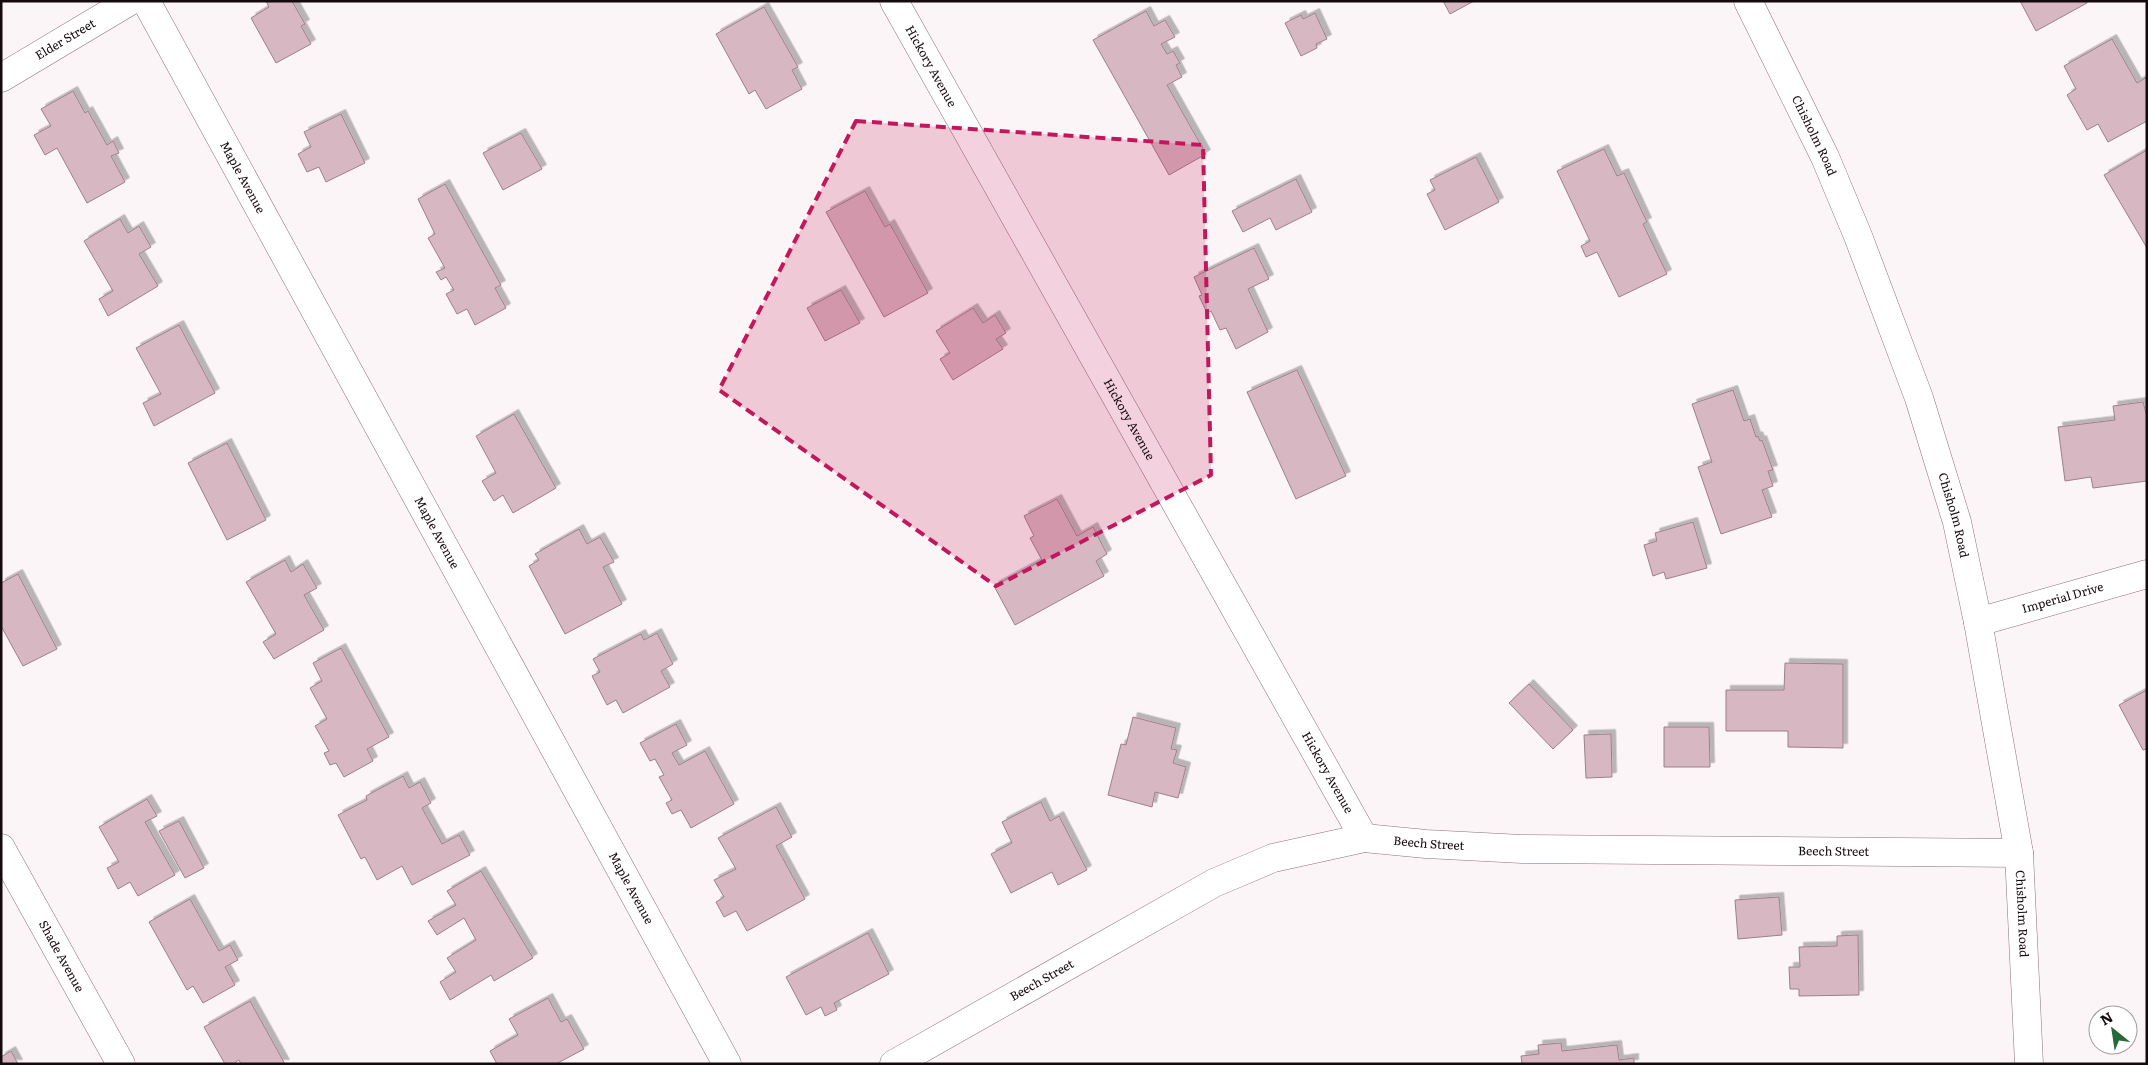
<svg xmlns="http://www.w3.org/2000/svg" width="2148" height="1065" font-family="Literata,serif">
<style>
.building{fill:#d7b7c1;stroke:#9d8089;filter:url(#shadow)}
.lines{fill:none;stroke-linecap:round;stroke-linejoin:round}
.minor-casing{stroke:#8d7079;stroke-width:29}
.major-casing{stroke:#8d7079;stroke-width:29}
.minor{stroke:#fff;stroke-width:28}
.major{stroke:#fff;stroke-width:28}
.marked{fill:#c2185b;fill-opacity:0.2;stroke:#c2185b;stroke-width:4;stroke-dasharray:10 6;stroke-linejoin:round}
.labels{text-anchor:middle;stroke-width:4;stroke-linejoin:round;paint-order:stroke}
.street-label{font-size:12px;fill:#140a0d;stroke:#fff}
</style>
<defs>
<filter id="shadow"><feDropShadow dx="4.5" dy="-4.5" stdDeviation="0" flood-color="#0004"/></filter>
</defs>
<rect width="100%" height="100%" fill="#fcf5f7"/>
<g class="building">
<polygon points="266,1 292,1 305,24 301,26 311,44 276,63 251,18 269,7"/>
<polygon points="1443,1 1474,1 1450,14"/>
<polygon points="2020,1 2087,1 2087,3 2036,31"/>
<polygon points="764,7 798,67 792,70 802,89 766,109 755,90 749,94 716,34"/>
<polygon points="1146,11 1154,26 1165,20 1175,37 1161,44 1167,54 1173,51 1180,63 1176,65 1182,77 1167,85 1206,154 1169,175 1093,40"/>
<polygon points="1315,13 1327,39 1316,44 1317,48 1301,56 1285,23 1301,15 1303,19"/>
<polygon points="2112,39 2137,83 2147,77 2147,121 2108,142 2098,124 2087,130 2067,95 2076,89 2064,66"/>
<polygon points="73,91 85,113 88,111 107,145 113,141 119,153 111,156 125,182 87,203 57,148 45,155 34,135 51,126 41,109"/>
<polygon points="341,114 365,163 326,182 319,167 307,172 298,154 311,147 304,132"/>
<polygon points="521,133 542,169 503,190 483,153"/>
<polygon points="1604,149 1617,176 1624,173 1647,222 1643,224 1667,274 1619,297 1597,252 1586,257 1581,246 1590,241 1557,171"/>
<polygon points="2147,150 2147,248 2104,175"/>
<polygon points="1476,157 1499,202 1445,230 1427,194 1435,190 1430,180"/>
<polygon points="1296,179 1312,212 1276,230 1270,218 1243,232 1232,211"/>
<polygon points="445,184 501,285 495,288 506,308 475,325 467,309 457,314 446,294 454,290 446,277 441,280 436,272 445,268 428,238 435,234 418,199"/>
<polygon points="865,191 885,227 890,224 928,293 884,317 826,212"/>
<polygon points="120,219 128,233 139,226 151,247 139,254 158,286 108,316 99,299 113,291 84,241"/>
<polygon points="1254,248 1269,279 1248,289 1268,332 1236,349 1226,328 1220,330 1211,311 1207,313 1199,296 1202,295 1194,277"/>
<polygon points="841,290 860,323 825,341 807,308"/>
<polygon points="973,308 983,323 995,315 1006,333 996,339 1003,349 953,380 940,359 950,353 936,331"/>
<polygon points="179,325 215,393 154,426 143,403 161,394 136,348"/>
<polygon points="1297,370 1346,476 1296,499 1247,392"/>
<polygon points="1733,390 1744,421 1750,419 1756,437 1758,436 1760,441 1762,440 1773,470 1768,471 1773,486 1762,490 1772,517 1721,534 1698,467 1712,462 1692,404"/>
<polygon points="2143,402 2147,417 2147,481 2093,488 2091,477 2065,481 2058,427 2115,420 2113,406"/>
<polygon points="514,414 556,488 513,513 503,495 494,501 482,481 496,473 476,436"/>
<polygon points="227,443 266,520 227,540 188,463"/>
<polygon points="1057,499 1077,536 1093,527 1107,554 1096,561 1104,576 1015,625 994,586 1042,560 1030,538 1034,536 1024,516"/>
<polygon points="1693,522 1707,568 1666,579 1664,572 1653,576 1644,545 1657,541 1655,533"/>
<polygon points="579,529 587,544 600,537 614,562 603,567 622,604 565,634 529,566 539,560 535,554"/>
<polygon points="285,560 291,572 303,564 317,588 304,595 324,630 274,659 263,642 276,634 246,582"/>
<polygon points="18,574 57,649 23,666 1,626 1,583"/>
<polygon points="657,633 673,664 661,671 670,687 623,713 616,700 607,705 592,676 600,672 593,659 641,634 644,640"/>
<polygon points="341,648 389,737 367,749 373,761 344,777 336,763 330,765 324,753 329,751 315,726 327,719 310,688 322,681 313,663"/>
<polygon points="1785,663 1843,664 1843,748 1788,747 1788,731 1726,731 1726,690 1784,690"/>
<polygon points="1529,684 1573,730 1553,749 1509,703"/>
<polygon points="2147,690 2147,749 2143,750 2119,705"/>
<polygon points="1133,717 1176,728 1171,749 1177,750 1173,763 1186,767 1178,798 1155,792 1152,807 1108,795 1121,744 1126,745"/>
<polygon points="676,724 687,745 672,753 679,765 705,751 734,804 691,828 681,810 672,814 666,803 672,800 659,777 664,775 655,759 650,761 640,743"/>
<polygon points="1664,727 1709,727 1710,767 1664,767"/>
<polygon points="1611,734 1612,777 1586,778 1584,735"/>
<polygon points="403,776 409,788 420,782 431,803 422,808 442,844 459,835 470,855 412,885 402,866 377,880 365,857 361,859 338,815 367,800 366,796"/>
<polygon points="147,799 157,816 145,822 175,875 138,896 130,882 118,889 107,868 119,862 99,827"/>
<polygon points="1041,802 1050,821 1059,816 1087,870 1058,885 1052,872 1011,893 991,854 1012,843 1002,822"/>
<polygon points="776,807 792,837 776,846 805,899 747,931 736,911 724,917 716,902 724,897 714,880 736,869 718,838"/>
<polygon points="179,821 204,868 185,878 159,831"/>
<polygon points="481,871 533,958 494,981 491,975 450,1000 440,982 456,972 447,958 476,940 464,918 437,935 428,921 456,905 447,891"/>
<polygon points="1779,897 1782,935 1738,939 1735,900"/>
<polygon points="190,899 219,951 230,945 238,960 225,967 235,985 203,1003 193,986 187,990 149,922"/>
<polygon points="868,933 889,974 834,1003 837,1010 825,1016 821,1007 806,1015 786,977"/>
<polygon points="1858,935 1859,995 1799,996 1799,989 1790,989 1789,967 1800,967 1799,947 1837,946 1837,936"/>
<polygon points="548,998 561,1022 567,1019 584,1049 556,1064 497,1064 490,1051 518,1035 509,1019"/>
<polygon points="250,1001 285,1064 241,1064 239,1060 233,1064 225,1064 204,1027"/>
<polygon points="1561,1043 1562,1051 1617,1045 1619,1060 1634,1058 1634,1064 1522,1064 1521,1056 1539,1054 1538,1045"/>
<polygon points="11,1051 18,1064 1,1064 1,1057"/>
</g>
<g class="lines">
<defs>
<g id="minor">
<path id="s1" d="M146,1L727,1064"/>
<path id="s2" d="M894,1L1364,838"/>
<path id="s3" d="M1,78L130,1"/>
<path id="s4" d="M1978,622L2147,574"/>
<path id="s5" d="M1,848L121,1064"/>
<path id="s6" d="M894,1064L1214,883L1273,858L1364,838L1426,844L1522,849L2019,853"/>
</g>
<g id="major">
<path id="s7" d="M1748,1L1825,157L1858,236L1919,398L1957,522L1978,622L2019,853L2029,1064"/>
</g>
</defs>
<use href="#minor" class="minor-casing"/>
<use href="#major" class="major-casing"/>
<use href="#minor" class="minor"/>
<use href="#major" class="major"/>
</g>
<path class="marked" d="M856,121L1203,145L1211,475L996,586L719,390Z"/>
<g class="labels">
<g class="street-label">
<text dy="4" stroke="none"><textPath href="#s3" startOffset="75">Elder Street</textPath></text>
<text dy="4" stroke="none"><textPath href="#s2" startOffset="75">Hickory Avenue</textPath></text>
<text dy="4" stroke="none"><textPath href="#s7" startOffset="150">Chisholm Road</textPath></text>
<text dy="4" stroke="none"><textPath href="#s1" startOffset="201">Maple Avenue</textPath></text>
<text dy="4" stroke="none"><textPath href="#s2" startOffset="480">Hickory Avenue</textPath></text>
<text dy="4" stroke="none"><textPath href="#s7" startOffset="555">Chisholm Road</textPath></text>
<text dy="4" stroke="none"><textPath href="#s1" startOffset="606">Maple Avenue</textPath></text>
<text dy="4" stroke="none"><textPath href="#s4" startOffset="88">Imperial Drive</textPath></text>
<text dy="4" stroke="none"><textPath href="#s2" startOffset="885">Hickory Avenue</textPath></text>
<text dy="4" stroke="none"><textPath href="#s6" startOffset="590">Beech Street</textPath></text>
<text dy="4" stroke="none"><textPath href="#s6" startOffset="995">Beech Street</textPath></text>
<text dy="4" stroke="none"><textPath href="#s1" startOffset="1011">Maple Avenue</textPath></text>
<text dy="4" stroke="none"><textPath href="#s7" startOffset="960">Chisholm Road</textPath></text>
<text dy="4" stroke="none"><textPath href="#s5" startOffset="124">Shade Avenue</textPath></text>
<text dy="4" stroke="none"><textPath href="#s6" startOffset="170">Beech Street</textPath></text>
</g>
</g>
<rect width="2148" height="1065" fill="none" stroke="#140a0d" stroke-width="5"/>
<g transform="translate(2113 1030) rotate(330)"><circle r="24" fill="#ffffff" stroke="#a19d9e"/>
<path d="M0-4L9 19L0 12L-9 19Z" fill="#266a35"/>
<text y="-8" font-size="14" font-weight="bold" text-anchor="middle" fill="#140a0d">N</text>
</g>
</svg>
